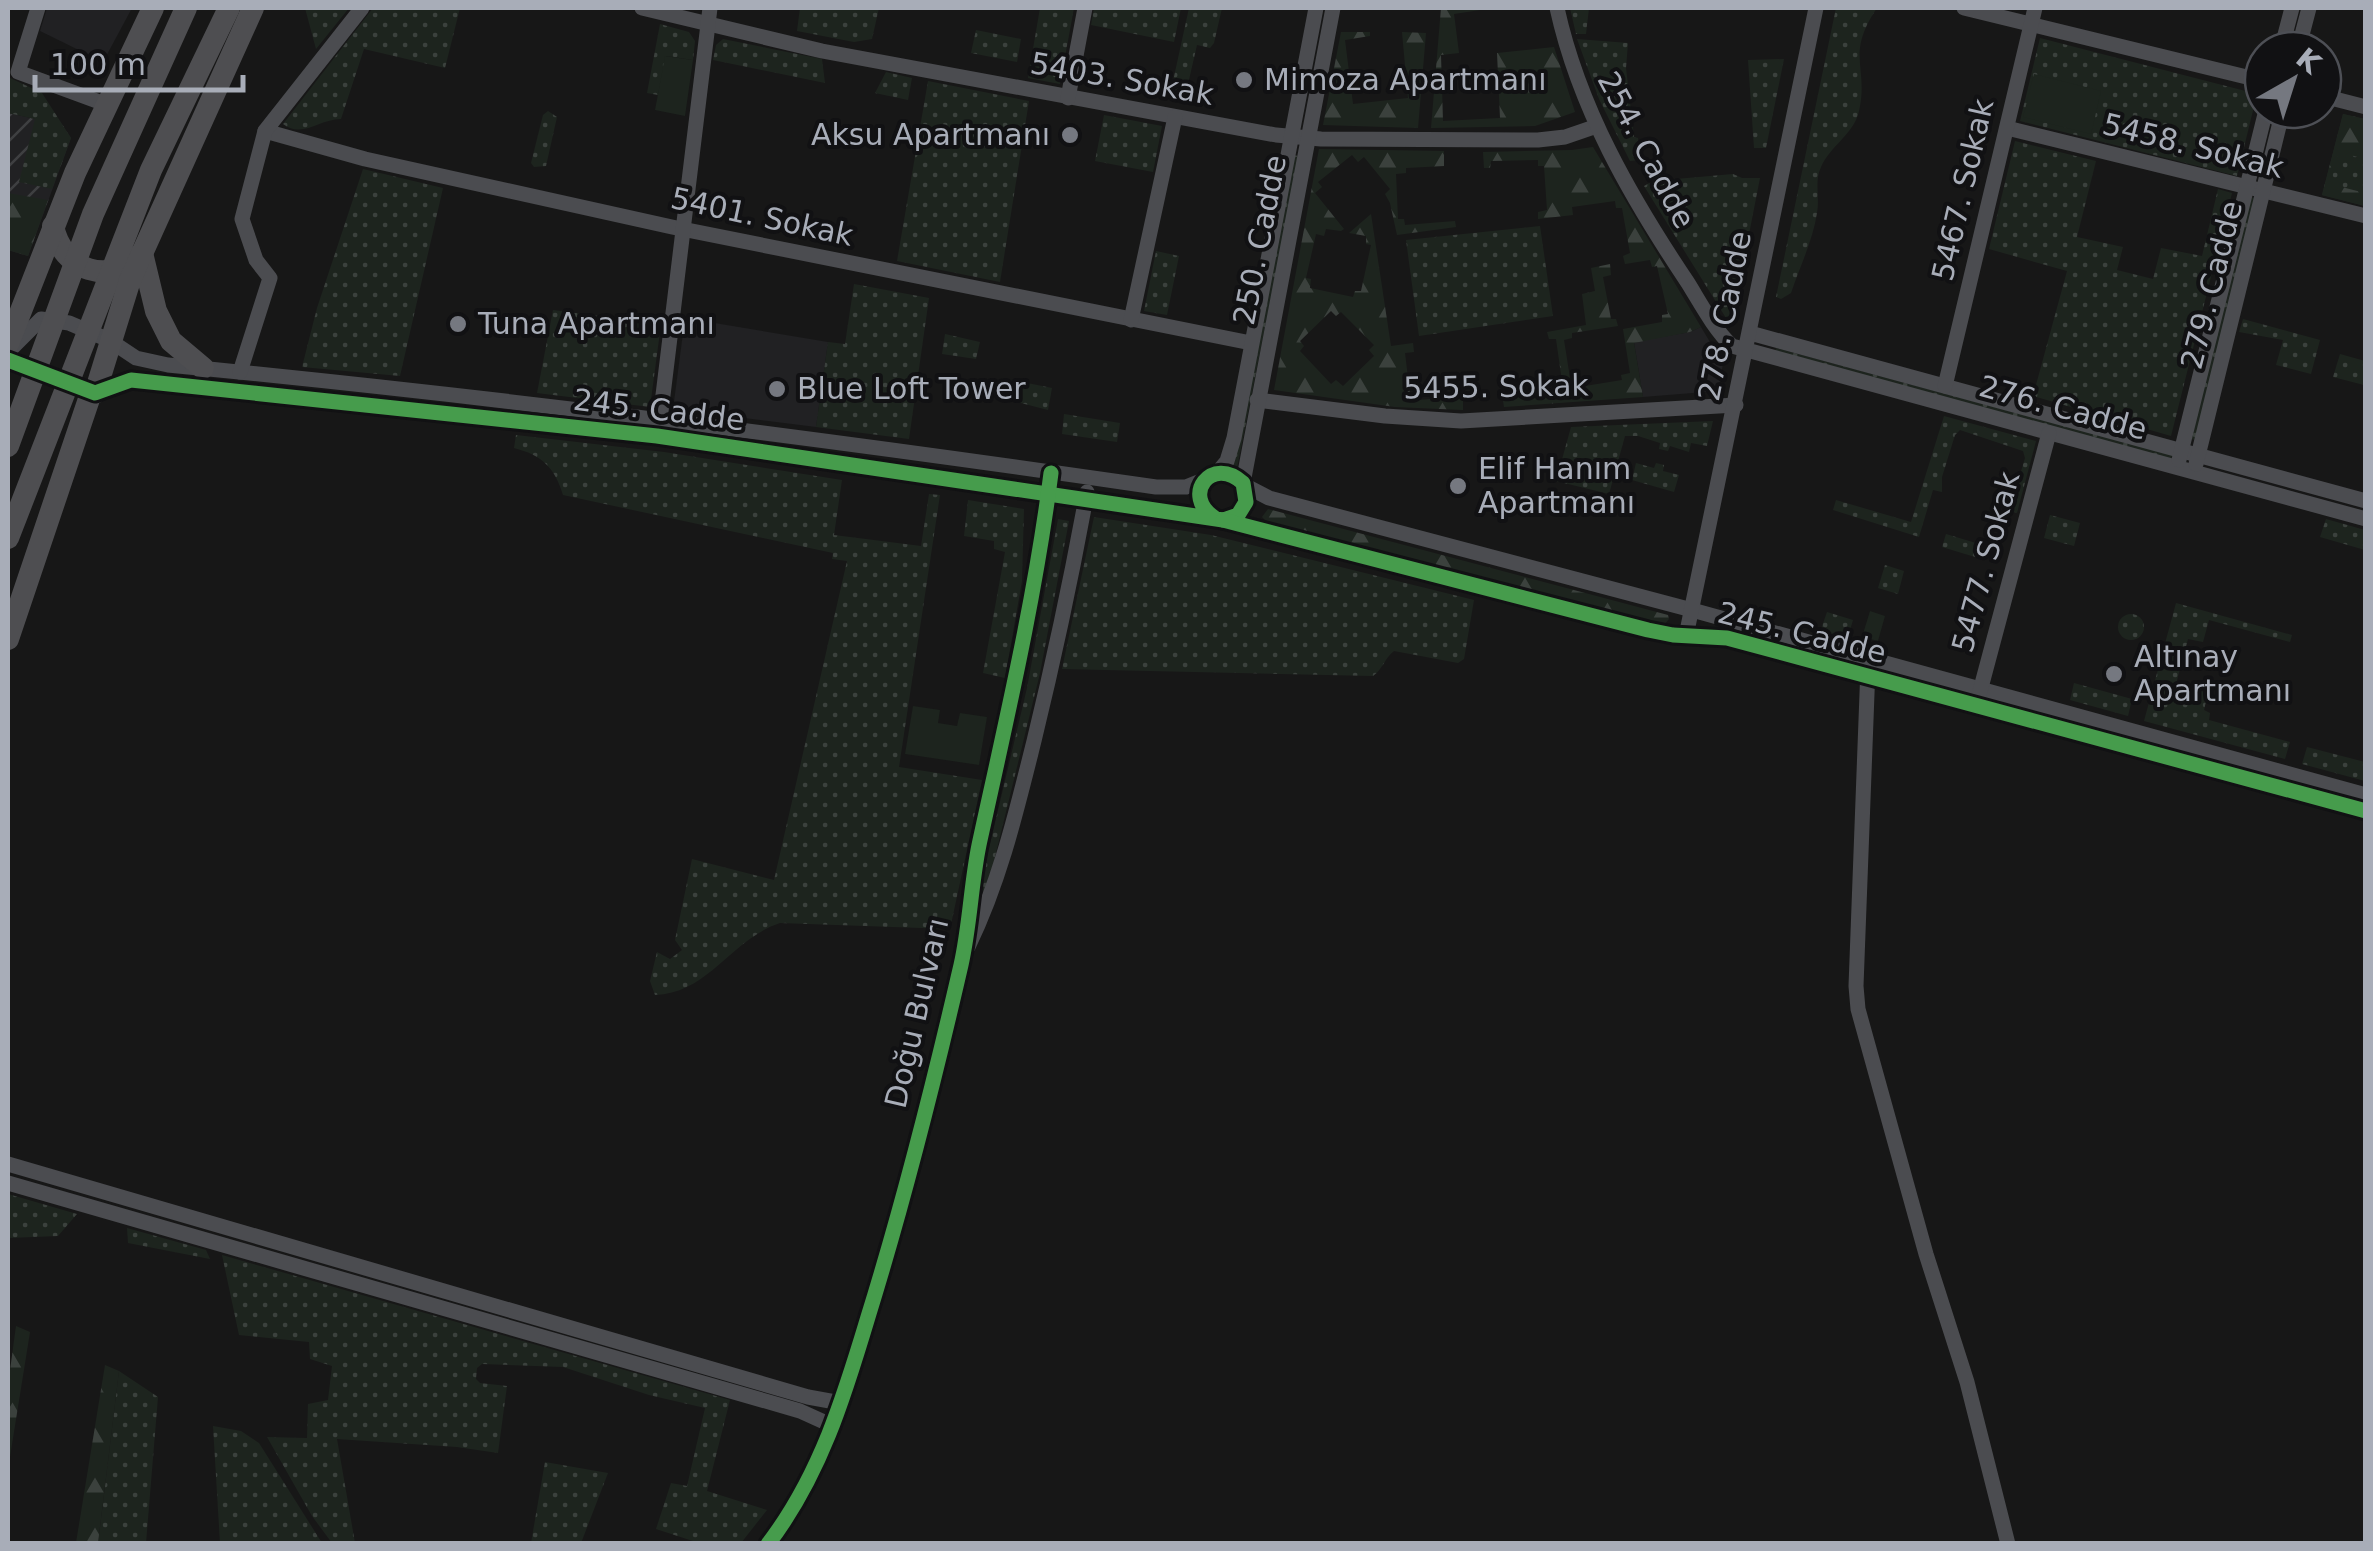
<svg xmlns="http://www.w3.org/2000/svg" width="2373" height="1551" font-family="'DejaVu Sans',sans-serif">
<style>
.built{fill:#212123}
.industrial{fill:url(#industrial-furrows)}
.green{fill:url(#green-dots)}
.forest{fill:url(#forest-firs);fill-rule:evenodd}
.pitch{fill:#1d241e}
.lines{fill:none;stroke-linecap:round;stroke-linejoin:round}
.minor{stroke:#4b4c50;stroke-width:15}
.highway{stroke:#4e4e51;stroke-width:22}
.cycleway-casing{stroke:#111113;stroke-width:21}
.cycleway{stroke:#469c4c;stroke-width:15}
.poi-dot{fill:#757880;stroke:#111113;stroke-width:4}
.labels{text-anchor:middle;stroke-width:8;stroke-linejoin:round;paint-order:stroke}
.street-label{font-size:30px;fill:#a8adb8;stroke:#111113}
.poi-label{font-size:30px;fill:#a8adb8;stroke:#111113;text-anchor:start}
</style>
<defs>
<pattern id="industrial-furrows" width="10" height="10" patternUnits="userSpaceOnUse" patternTransform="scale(2.5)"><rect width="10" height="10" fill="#212123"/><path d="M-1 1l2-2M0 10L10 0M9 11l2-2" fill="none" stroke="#3e3f41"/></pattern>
<pattern id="green-dots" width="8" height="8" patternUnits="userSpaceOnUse" patternTransform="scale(2.5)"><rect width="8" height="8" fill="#1d241e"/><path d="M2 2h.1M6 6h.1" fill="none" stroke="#3b413d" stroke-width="1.8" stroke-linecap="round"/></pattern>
<pattern id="forest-firs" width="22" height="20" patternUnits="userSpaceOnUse" patternTransform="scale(2.5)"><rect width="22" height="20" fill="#1d241e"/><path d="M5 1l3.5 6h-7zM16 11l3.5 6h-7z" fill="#3b413d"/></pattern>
</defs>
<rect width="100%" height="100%" fill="#171717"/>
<g class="built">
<polygon points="47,8 132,8 103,62 40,31"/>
<polygon points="685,318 828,342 816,427 673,409"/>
<polygon points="1701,327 1723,364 1718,391 1643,397 1634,342 1690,332"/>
</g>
<polygon class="industrial" points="8,113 62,125 71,138 28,256 8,250"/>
<g class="green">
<polygon points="305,8 349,8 316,49"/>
<path d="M373,8H460L445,68L364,49L341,119C319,119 302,139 283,124Z"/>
<polygon points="800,8 879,8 872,39 854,42 797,31"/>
<polygon points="1040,8 1074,8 1060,84 1028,78"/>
<polygon points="1094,8 1181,8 1174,42 1091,25"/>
<polygon points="1189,8 1222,8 1214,43 1210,48 1197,45 1185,97 1170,95"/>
<polygon points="1570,8 1589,8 1586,34 1576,34"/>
<path d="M1836,8H1877C1845,55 1869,67 1859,111C1854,134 1830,146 1821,167C1814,182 1820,197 1817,213C1813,240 1800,266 1791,293L1781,299L1776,297Z"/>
<polygon points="660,24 689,32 695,41 693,60 666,56 658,95 647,93"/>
<polygon points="976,30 1021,39 1017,62 971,53"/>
<polygon points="2040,38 2257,94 2237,176 2020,121"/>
<polygon points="723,39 822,59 825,83 713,60 716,45"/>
<polygon points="1577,39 1628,43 1626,68 1634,137 1638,138 1640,160 1630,161 1599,99"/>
<polygon points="1784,59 1766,148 1754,148 1748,60"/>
<polygon points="886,72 912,78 908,100 875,93"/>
<polygon points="8,77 42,93 71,138 52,189 19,182 35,119 8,113"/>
<polygon points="928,81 1029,101 1000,282 897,261"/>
<polygon points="548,111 557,117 546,166 534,167 531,163 543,115"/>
<polygon points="2343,114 2365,119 2365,206 2322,195"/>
<polygon points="1104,115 1162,126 1153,172 1095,161"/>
<polygon points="2015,141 2096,161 2077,237 2123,247 2117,270 2153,279 2161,248 2202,256 2218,189 2232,193 2171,436 2033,396 2067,271 1989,249"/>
<polygon points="1293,155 1299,156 1237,468 1232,465"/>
<polygon points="363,169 443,188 400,376 302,367 317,308"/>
<polygon points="1733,174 1742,178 1760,178 1731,326 1644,186 1653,181"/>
<polygon points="2251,197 2255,198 2195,440 2191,439"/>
<polygon points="1540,226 1553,316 1419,336 1406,240"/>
<polygon points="1156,251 1179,256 1167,315 1144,311"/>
<polygon points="854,284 929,298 909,439 816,427 828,342 845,344"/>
<polygon points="553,310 661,324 650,407 537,393"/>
<polygon points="2243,319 2320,340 2311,374 2276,365 2283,340 2239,332"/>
<polygon points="945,334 980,342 976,359 942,354"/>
<polygon points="1776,348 2172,455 2171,459 1775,352"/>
<polygon points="2340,354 2365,361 2364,385 2333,377"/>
<polygon points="1002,378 1052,388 1048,410 998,397"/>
<polygon points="1064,414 1120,423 1117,442 1062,434"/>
<polygon points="1944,416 2036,441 2017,513 2009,511 2025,458 2023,451 1960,430 1955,435 1942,477 1942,492 1933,490 1919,537 1833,510 1836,500 1911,522"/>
<polygon points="1713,421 1707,446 1691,443 1689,452 1670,446 1668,451 1659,449 1660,443 1638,436 1625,436 1609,494 1556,481 1571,427"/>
<path d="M516,435L664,452L842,480L834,535L921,546L929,494L940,495L899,767L982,780L950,929L780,923C731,939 709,993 655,995L650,981L657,952L670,959L682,950L675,940L692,859L774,880L847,561L832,559L833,553L563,495C555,468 542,455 514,448Z"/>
<polygon points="1636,463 1654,468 1656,463 1664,465 1663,471 1679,475 1674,492 1632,480"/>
<polygon points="968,500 1024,509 1022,581 1005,678 983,673 1005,552 994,549 994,541 964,536"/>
<polygon points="2050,515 2080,523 2074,546 2044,538"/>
<path d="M1094,517L1211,535L1474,600L1464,659L1458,663L1394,651C1384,659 1383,669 1373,676L1062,669Z"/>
<polygon points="1058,519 1069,521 1040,673 993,865 984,891 981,890 981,882 1027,688"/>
<polygon points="2326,519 2365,530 2365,550 2320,537"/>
<polygon points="1946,534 1989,547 1985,560 1942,547"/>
<polygon points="1885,565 1904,571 1898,594 1878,588"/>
<polygon points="2176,603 2292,635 2290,642 2209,620 2203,642 2188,639 2176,684 2208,693 2204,710 2210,713 2209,720 2290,742 2285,759 2144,721"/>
<polygon points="1827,612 1853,620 1847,640 1820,632"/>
<circle cx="2131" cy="627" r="13"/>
<polygon points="2074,683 2132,699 2128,716 2070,700"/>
<polygon points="2307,747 2365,762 2365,781 2302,764"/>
<polygon points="8,1194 77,1214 58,1236 8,1238"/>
<polygon points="127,1228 206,1250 210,1259 128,1243"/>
<polygon points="222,1255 730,1400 707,1491 767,1510 741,1543 699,1543 656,1529 671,1483 687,1486 705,1408 649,1395 563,1367 482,1364 477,1368 476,1379 480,1383 507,1386 498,1453 457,1447 337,1439 355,1543 332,1543 312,1516 267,1437 307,1438 308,1404 328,1400 332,1366 310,1359 309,1342 239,1335"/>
<polygon points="119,1371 158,1397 146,1543 98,1544"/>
<polygon points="213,1426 241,1431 259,1443 322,1543 220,1543"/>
<polygon points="545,1462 608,1473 581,1543 531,1543"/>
</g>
<g class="forest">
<polygon points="1441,8 1493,8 1454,14 1459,53 1441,55 1443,121 1500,118 1497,53 1554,47 1575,112 1535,126 1431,128"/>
<polygon points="1341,32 1370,32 1370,36 1345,40 1353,104 1408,98 1402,32 1426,33 1418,128 1323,125"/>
<polygon points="2343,114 2365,119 2365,159 2339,152 2330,184 2365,193 2365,206 2322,195"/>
<polygon points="1593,147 1701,327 1690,332 1634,343 1643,397 1504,407 1501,388 1508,387 1510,395 1553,388 1553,383 1562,381 1556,339 1549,339 1547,332 1586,325 1582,294 1595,291 1591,268 1610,264 1611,275 1603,277 1611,319 1616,319 1618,326 1572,333 1572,338 1564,340 1570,378 1577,378 1579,387 1622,380 1621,375 1630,373 1623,329 1662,322 1662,315 1668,314 1657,266 1652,267 1650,260 1625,264 1623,256 1630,253 1622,208 1616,208 1615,201 1572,207 1573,215 1538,219 1538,212 1547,210 1544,166 1538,166 1538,160 1491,161 1490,168 1484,168 1483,152 1572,150"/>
<path d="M1319,149L1444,151V166L1406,168V173L1396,174L1398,219H1404L1405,225L1455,221L1456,227L1397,235L1390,203L1385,194L1390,189L1364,157L1358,162L1352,155L1318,182L1322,187L1315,193L1344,229L1341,231L1326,229L1324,236L1316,234L1306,278L1311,279L1310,288L1353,297L1355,291H1361L1371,245L1366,244V236L1349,233L1371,214L1391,346L1413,343L1414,352L1405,353L1410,395L1416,394L1417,400L1457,397L1463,401V410L1395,407L1274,390ZM1331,311L1336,316L1341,312L1374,345L1369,350L1374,356L1343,386L1336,380L1331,384L1300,351L1304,346L1300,341Z"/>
<polygon points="8,193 48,200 28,256 8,250"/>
<polygon points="1268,509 1668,615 1669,619 1663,626 1266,521 1262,517"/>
<polygon points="16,1326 30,1332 8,1469 8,1385"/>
<polygon points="105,1365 119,1371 98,1543 76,1543"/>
</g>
<g class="pitch">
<polygon points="665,56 693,60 685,116 655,110"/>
<polygon points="2034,74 2101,91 2091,134 2023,117"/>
<polygon points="1870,611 1885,616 1878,641 1862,637"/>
<polygon points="913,706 940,710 938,723 957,726 960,713 987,717 979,765 905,754"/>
</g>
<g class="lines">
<g class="minor">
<polyline points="38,8 18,72 105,104"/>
<polyline points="642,8 822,51 1276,135 1321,139 1538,140 1565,137 1597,126"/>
<path d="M1557,8C1579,108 1631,198 1688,283C1701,304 1714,329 1732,346L2366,519"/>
<polyline points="1964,8 2263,81"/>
<polyline points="2281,50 2292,8"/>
<polyline points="2298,50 2309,8"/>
<polyline points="2323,96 2366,107"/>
<polyline points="1068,98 1085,8"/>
<polyline points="2007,128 2366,216"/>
<polyline points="265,131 365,159 672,227 1251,343"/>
<polyline points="1131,320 1175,117"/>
<polyline points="1750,333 2366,501"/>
<path d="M11,349L41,319L69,323L109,340L136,358L168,365C498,397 827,439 1156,487H1186L1206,479"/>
<path d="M8,360L95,393L131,380L657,436L1223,520L1238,515L1246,502L1243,483C1212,454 1180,496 1215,518"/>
<polyline points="240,372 270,278 256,260 242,219 265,131 362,8"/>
<polyline points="1945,386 2035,8"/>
<polyline points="1257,400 1385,416 1461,421 1736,405"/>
<polyline points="659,428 710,8"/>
<polyline points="2179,460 2266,110"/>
<polyline points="2196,464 2283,110"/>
<polyline points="1217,473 1227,461 1234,438 1316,8"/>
<polyline points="1243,483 1333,8"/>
<polyline points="1244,485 1269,498 1692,610 2366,795"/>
<polyline points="1223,520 1648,630 1673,635 1727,638 2366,811"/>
<polyline points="1686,636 1816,8"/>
<polyline points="1868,667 1856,986 1858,1009 1926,1254 1967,1382 2008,1544"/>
<polyline points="1979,695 2049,433"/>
<path d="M968,947C1000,881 1016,813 1034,741C1054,659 1072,575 1087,492"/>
<polyline points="8,1164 808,1397 841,1403"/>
<polyline points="8,1183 800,1411 833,1426"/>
<path d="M768,1544C822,1474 845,1392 871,1309C905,1196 936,1079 961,964C969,927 971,888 978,851C1002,729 1033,610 1049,486"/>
</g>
<g class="highway">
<path d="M53,226C62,271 110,287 142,253L156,311L171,341L203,368"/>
<polyline points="8,344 75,173 153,8"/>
<polyline points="8,446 93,214 186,8"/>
<polyline points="8,538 151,170 229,8"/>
<polyline points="8,639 91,393 95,393 130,280 253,8"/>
</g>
<defs>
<g id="cycleway">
<path d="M8,360L95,393L131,380L657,436L1223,520L1238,515L1246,502L1243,483C1212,454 1180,496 1215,518"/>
<polyline points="1223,520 1648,630 1673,635 1727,638 2366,811"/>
<path d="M768,1544C820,1476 844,1397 868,1317C904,1201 934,1082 961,965C970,925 971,884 979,845C1006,721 1035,599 1051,473"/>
</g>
</defs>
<use href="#cycleway" class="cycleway-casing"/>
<use href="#cycleway" class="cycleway"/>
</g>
<g class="poi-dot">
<circle cx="1244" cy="80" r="10"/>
<circle cx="1070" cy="135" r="10"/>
<circle cx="458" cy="324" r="10"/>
<circle cx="777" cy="389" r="10"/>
<circle cx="1458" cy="486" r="10"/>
<circle cx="2114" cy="674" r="10"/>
</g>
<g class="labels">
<g class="street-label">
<text transform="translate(1122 79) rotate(10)" y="10">5403. Sokak</text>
<text transform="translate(2193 146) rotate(14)" y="10">5458. Sokak</text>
<text transform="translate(1646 150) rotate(62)" y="10">254. Cadde</text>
<text transform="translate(1963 190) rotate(-77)" y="10">5467. Sokak</text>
<text transform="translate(762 217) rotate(12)" y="10">5401. Sokak</text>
<text transform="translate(1260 240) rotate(-79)" y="10">250. Cadde</text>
<text transform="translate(2212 285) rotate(-76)" y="10">279. Cadde</text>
<text transform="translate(1725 316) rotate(-79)" y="10">278. Cadde</text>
<text transform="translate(1496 387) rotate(-1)" y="10">5455. Sokak</text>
<text transform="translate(2063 408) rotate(15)" y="10">276. Cadde</text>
<text transform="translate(659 410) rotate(7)" y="10">245. Cadde</text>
<text transform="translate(1986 562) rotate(-75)" y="10">5477. Sokak</text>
<text transform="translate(1802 633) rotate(14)" y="10">245. Cadde</text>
<text transform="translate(917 1013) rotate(-77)" y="10">Doğu Bulvarı</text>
</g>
<g class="poi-label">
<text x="1264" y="90">Mimoza Apartmanı</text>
<text x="1050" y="145" text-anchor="end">Aksu Apartmanı</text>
<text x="478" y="334">Tuna Apartmanı</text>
<text x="797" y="399">Blue Loft Tower</text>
<text x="1478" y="479">Elif Hanım<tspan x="1478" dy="34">Apartmanı</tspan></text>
<text x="2134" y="667">Altınay<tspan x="2134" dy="34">Apartmanı</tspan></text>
</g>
</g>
<rect width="2373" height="1551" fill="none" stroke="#a8adb8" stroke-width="20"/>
<g transform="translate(2293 80) rotate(39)"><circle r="48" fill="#111113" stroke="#4d4f55" stroke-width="2.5"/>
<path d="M0-8L18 38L0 25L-18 38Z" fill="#757880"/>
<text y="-15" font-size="28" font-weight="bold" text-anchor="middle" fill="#a8adb8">K</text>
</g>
<path d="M35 75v15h208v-15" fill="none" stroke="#a8adb8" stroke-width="5"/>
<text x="50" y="75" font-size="30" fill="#a8adb8" stroke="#111113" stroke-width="8" paint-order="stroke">100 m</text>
</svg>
